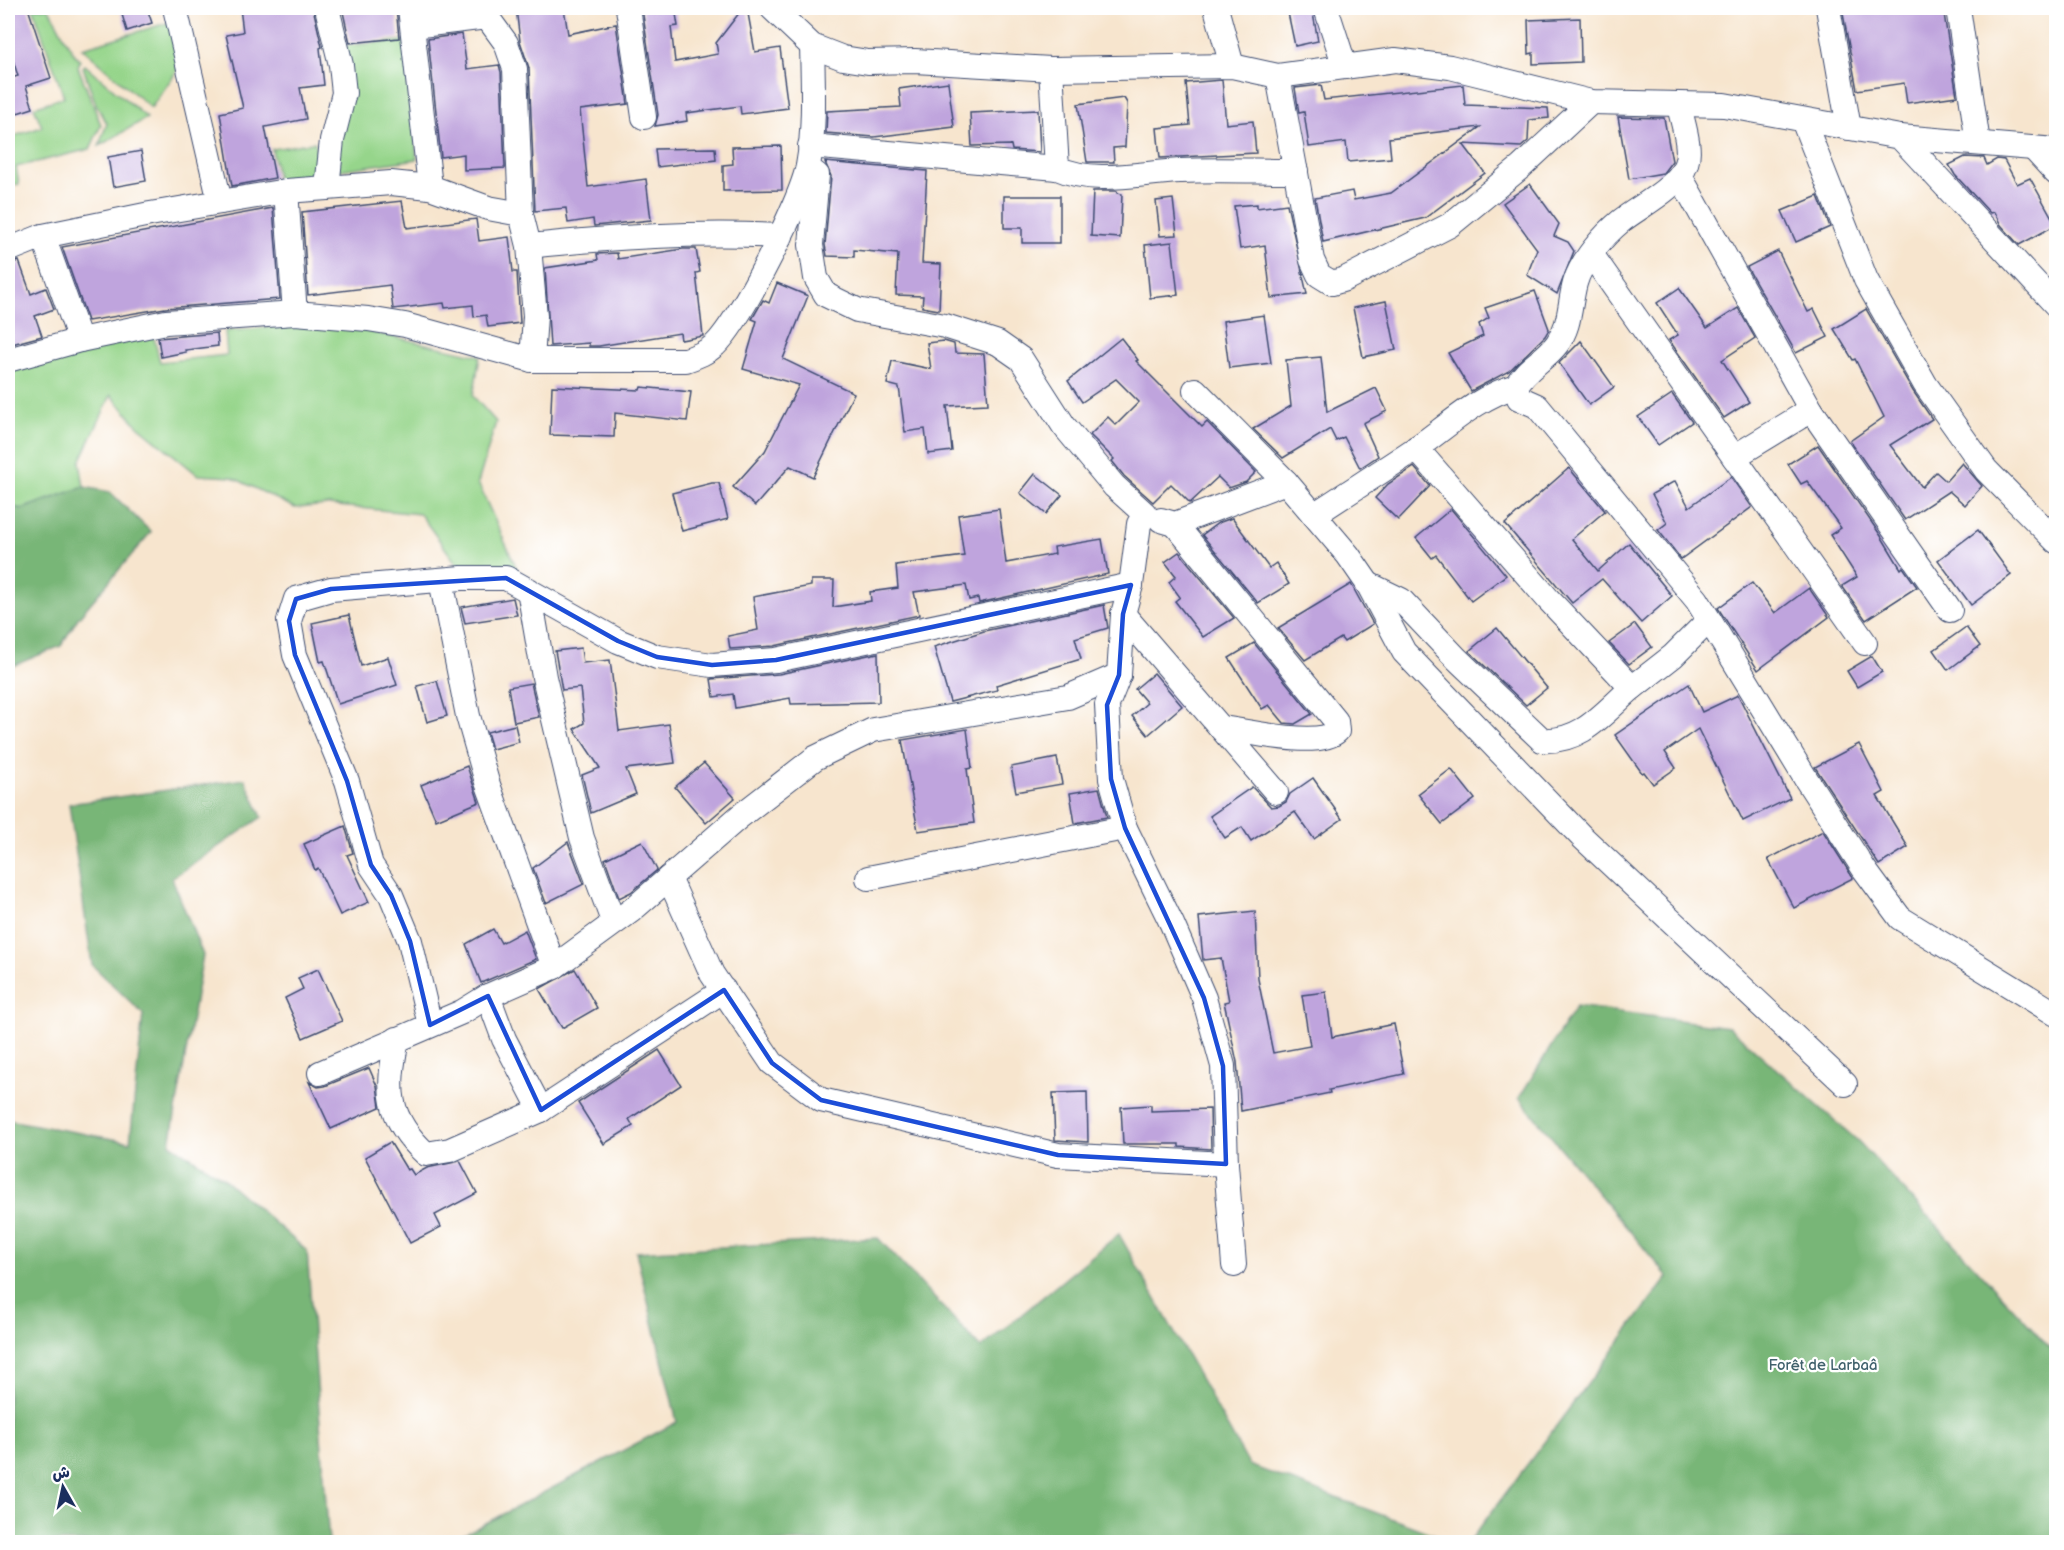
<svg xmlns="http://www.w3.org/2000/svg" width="2064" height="1550" font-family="'Balsamiq Sans','Playpen Sans Arabic',sans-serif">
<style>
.green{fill:#96d58b;stroke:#588274;stroke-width:1.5}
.forest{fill:#78b677;stroke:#4a726a;stroke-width:1.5}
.building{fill:#bfa4dd}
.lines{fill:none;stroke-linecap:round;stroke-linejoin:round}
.street-casing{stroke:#3c4a6f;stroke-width:26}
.street{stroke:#fff;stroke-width:24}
.marked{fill:none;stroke:#1d4ed8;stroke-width:4.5;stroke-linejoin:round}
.labels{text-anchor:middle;stroke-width:4.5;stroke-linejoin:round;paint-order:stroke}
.park-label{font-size:15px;fill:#40616c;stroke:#fff}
</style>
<rect width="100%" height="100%" fill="#fff"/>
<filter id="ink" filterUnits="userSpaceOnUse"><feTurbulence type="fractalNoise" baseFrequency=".0167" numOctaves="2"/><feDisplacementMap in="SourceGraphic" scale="12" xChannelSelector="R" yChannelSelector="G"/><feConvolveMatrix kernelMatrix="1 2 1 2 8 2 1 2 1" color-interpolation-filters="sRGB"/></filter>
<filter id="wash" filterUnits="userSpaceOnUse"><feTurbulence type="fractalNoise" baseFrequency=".008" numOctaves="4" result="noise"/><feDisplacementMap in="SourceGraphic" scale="24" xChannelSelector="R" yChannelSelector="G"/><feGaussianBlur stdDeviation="1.35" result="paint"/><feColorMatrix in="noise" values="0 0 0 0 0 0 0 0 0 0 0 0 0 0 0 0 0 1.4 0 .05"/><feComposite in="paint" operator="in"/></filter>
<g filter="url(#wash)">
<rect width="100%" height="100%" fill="#f7e5ce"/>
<g class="green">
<path d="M33,8H48C60,25 66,46 80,61L78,67L101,125L90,149L16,167L19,184L8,187V138L42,127L34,107L64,97Z"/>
<polygon points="174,21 184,61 151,108 82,48"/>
<polygon points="406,40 417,159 334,171 342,46"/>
<polygon points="85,65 147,118 99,146 107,123 96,105 83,67"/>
<polygon points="315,142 320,175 278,183 272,149"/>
<polygon points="314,324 367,331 480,356 473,396 496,422 478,483 518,571 461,570 420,514 328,505 295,508 232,477 198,475 138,426 111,395 80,462 84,487 21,509 8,506 8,371 153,334 160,362 227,355 225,331"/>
</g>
<g class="forest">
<polygon points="84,487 110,492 151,532 78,618 61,646 8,668 8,506 22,509"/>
<polygon points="245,779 262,817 172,878 203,955 170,1144 222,1177 307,1251 329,1542 8,1542 8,1120 130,1142 143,1014 92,965 69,804"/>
<polygon points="1576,1006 1729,1027 1859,1142 2056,1354 2056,1542 1469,1542 1668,1277 1519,1098"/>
<polygon points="1119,1234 1249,1465 1454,1542 450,1542 677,1422 636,1252 878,1238 981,1348"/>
</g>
<g id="blocks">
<g class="building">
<polygon points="8,8 28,8 51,78 26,86 33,108 8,116 8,79 18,76 8,44"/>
<polygon points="120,8 147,8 152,23 127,31"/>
<polygon points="240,8 313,8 322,47 320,48 324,85 300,88 306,119 265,127 275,178 232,186 220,113 243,108 226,35 243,32"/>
<polygon points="372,8 396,8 399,38 350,43 343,12"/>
<polygon points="516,8 564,8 568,34 616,24 628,104 580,110 588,187 646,179 651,220 594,226 593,219 568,223 566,208 535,211 529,68 520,41"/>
<polygon points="642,8 675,8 678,26 671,27 675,62 718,54 716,43 743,8 747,8 755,52 780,48 788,108 741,114 740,106 686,113 687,121 655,126 658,115"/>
<polygon points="1287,8 1312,8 1318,41 1295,46"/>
<polygon points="1842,8 1943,8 1957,96 1907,103 1904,83 1857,90"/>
<polygon points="1580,18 1581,62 1533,64 1533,53 1529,54 1528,20"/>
<polygon points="462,34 467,69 499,65 501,72 505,168 464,170 464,154 441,157 428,39"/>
<polygon points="1222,80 1226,124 1253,121 1256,153 1160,158 1157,128 1190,125 1186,83"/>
<polygon points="948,82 954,127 874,137 826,133 827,111 901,107 899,89"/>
<polygon points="1321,85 1324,100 1463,85 1465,105 1548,108 1549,118 1529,120 1528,141 1521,147 1463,144 1485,173 1425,218 1323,242 1315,198 1352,191 1354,200 1391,193 1480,127 1389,138 1391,158 1348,162 1346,142 1309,147 1304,112 1299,113 1295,88"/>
<polygon points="1124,98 1127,103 1125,147 1113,148 1114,162 1087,162 1078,104"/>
<polygon points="1038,110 1040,152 1012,150 1011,145 972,146 970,113"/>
<polygon points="1618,117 1664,118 1672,161 1663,173 1629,179"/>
<polygon points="781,146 782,190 723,191 723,165 733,164 732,147"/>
<polygon points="715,148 716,160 657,167 655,149"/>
<polygon points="141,151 146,181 113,187 108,157"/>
<polygon points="1965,157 1984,158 1987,165 1997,159 2004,160 2017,184 2030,178 2056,225 2019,245 2001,225 1994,212 1990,213 1955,175 1949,165"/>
<polygon points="825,162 927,171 922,263 941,264 939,310 922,307 923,296 896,295 898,254 854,250 854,257 827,256 825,245 831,176"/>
<polygon points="1530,184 1559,224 1554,236 1568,242 1574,251 1557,294 1527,275 1537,249 1503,203"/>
<polygon points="1093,191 1117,191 1118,193 1122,194 1120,238 1091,236"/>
<polygon points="1004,196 1060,196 1060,243 1022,243 1022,228 1004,228"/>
<polygon points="1818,196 1830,227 1796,242 1782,211"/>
<polygon points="1173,199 1177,235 1160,236 1156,201"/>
<polygon points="402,201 407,228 476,219 479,241 509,237 513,272 517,272 520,323 488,327 486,315 474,317 473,305 445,308 444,303 393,309 390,285 308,295 302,212"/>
<polygon points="1257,204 1257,208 1287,204 1307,294 1271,298 1265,245 1240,249 1234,206"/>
<polygon points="273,208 280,299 165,308 88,321 62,247"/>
<polygon points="1172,242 1178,295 1150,298 1145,245"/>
<polygon points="683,249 696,249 700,272 696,273 703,336 681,340 680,333 599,346 589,346 589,343 550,346 545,268 598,260 597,254 617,253 618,259"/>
<polygon points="1778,251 1808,312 1814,309 1828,337 1796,353 1747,267"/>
<polygon points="19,261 31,294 46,288 54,309 35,316 42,336 8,345 8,264"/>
<polygon points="777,283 808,296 783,359 854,393 813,477 790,466 755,506 733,487 765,451 799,385 743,369 757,321 752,319 763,300 769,303"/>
<polygon points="1679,288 1707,328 1738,308 1755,338 1722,360 1749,402 1724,418 1669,340 1678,335 1657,303"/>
<polygon points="1535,291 1549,329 1545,336 1509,371 1471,391 1448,353 1483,336 1479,324 1489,318 1485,308"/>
<polygon points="1386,301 1396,350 1363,357 1353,308"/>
<polygon points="1866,309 1913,391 1932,419 1890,445 1922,487 1936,472 1946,481 1962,463 1982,486 1965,505 1949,491 1905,520 1850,441 1884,417 1855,359 1853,360 1834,329"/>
<polygon points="1264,315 1271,363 1229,368 1223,321"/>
<polygon points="217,333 218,346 185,350 186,352 161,357 158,338"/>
<polygon points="1121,338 1138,360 1136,361 1202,427 1207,422 1256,472 1246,482 1229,488 1218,477 1190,503 1171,484 1153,502 1124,476 1112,461 1114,459 1090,435 1108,417 1116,425 1139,402 1116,379 1082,402 1068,381"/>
<polygon points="944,341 954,344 955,353 984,354 988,404 947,406 952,451 928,454 925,429 905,432 899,387 887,384 892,361 931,369 927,343"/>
<polygon points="1581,341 1614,387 1589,405 1559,363"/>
<polygon points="1321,357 1327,412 1376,388 1387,411 1363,423 1378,456 1360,468 1344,437 1336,441 1330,429 1283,458 1253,429 1291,406 1286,360"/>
<polygon points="552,386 640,390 641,387 691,392 687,421 615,413 614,437 550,435"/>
<polygon points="1672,394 1692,422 1658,445 1638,417"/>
<polygon points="1818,445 1881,536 1901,569 1903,567 1917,587 1866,620 1842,586 1857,577 1830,535 1841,528 1807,481 1801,484 1788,464"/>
<polygon points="1414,467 1430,486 1398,520 1375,498 1388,484"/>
<polygon points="1569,468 1605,511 1572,539 1598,571 1629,543 1672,596 1641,623 1602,579 1572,603 1505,524"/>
<polygon points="1035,474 1062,495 1046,514 1020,493"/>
<polygon points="1731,477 1752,507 1681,559 1658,530 1667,523 1652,494 1675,481 1689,507"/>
<polygon points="712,483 719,483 728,519 682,531 672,493"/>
<polygon points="999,509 1006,563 1055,554 1054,547 1102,539 1108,574 979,603 978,598 969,600 966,585 914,592 919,615 774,646 730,649 728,636 758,630 753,597 811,586 811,580 834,580 833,607 871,601 870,592 898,588 896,565 964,556 958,515"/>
<polygon points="1451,509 1506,575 1471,601 1436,555 1432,558 1416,538"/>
<polygon points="1232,518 1269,568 1276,563 1289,584 1258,603 1202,535 1218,523"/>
<polygon points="1978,530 2011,575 1971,605 1938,560"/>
<polygon points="1179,552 1234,618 1203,637 1175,601 1180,597 1169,582 1176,576 1165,562"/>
<polygon points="1752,583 1775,613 1809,588 1829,617 1758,670 1718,608"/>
<polygon points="1351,584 1373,624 1344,642 1341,638 1305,660 1278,628"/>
<polygon points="513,598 517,615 465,623 461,607"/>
<polygon points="1104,605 1108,628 1075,638 1081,659 996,685 997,690 950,702 934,647 984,631"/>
<polygon points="349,615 361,666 388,657 397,685 338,704 324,661 320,662 312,623"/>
<polygon points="1635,624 1652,647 1629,664 1609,643"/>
<polygon points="1966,627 1980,646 1948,670 1934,650"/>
<polygon points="1497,628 1547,688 1526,705 1469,651"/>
<polygon points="1254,643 1312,714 1295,724 1284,723 1269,705 1262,709 1229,658"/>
<polygon points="581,648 583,663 610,660 619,731 669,724 675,763 626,769 636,794 591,813 582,775 600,768 574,729 584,723 580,688 562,690 555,651"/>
<polygon points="878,653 879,702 791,704 790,698 735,708 733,694 714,697 711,679 779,674"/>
<polygon points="1872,656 1882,672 1857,687 1847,671"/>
<polygon points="1154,673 1182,706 1148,735 1132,716 1147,703 1135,689"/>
<polygon points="437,681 447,716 427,722 417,686"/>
<polygon points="531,683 539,717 514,722 508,687"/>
<polygon points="1689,684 1702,712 1738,695 1790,798 1743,821 1698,729 1665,752 1676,768 1653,784 1644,772 1642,773 1615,735"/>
<polygon points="515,725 519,742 492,749 487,732"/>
<polygon points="967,729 972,768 967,769 974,823 918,831 902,740"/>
<polygon points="1859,744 1884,792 1877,796 1908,847 1879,865 1815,767"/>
<polygon points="1057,758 1062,784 1016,792 1011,767"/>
<polygon points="704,763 735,798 706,823 675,787"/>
<polygon points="467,766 479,802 436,820 421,785"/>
<polygon points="1451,769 1475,799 1442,824 1418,794"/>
<polygon points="1313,778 1342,819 1314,839 1295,812 1251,841 1242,827 1225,838 1210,816 1252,787 1271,807 1279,806 1286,802 1290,794"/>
<polygon points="1099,788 1107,817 1075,823 1070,793"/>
<polygon points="345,826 353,853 347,855 369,902 340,915 318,868 315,870 304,844"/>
<polygon points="1823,831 1853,878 1794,908 1768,859"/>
<polygon points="642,841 657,870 631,892 619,898 605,859"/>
<polygon points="568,842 584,884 546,903 533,868"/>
<polygon points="1255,911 1258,979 1273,1053 1310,1046 1302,995 1326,992 1332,1037 1394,1024 1404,1074 1329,1090 1330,1093 1241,1111 1237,1062 1224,1002 1229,1001 1221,958 1203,960 1199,917"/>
<polygon points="493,929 501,943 525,930 536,959 481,983 466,944"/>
<polygon points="318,969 342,1021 303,1038 285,998 303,989 298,978"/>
<polygon points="575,969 597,1008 562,1028 539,989"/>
<polygon points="659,1050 681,1085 629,1119 633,1126 604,1144 578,1103"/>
<polygon points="369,1068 377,1086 380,1107 331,1129 309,1082 318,1087 325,1086"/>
<polygon points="1087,1092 1088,1142 1055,1140 1053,1093"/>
<polygon points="1151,1105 1151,1111 1210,1109 1211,1149 1179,1147 1179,1144 1123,1144 1121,1107"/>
<polygon points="390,1142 407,1170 410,1169 414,1175 427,1168 460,1161 477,1193 435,1215 441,1227 410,1243 365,1157"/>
</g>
</g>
</g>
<g filter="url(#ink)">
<use href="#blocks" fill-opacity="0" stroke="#3c4a6f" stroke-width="1.5"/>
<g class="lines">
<defs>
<g id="street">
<polyline points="175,8 220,202"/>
<polyline points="410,8 430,187"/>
<polyline points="628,8 644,117"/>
<polyline points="772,8 812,46 843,58 868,62 915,61 1051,69 1232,66 1278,76 1395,60 1450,67 1591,102 1724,105 1900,137 2056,150"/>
<polyline points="1216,8 1232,66"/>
<polyline points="1326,8 1345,67"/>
<polyline points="1828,8 1849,128"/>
<polyline points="1958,8 1978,143"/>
<polyline points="413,26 487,17 506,43 515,69 521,214 529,246 535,316 532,360"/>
<path d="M1051,69L1057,168C1095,185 1139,173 1180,171C1218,169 1257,171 1296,171"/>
<polyline points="1278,76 1312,260 1319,275 1332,283 1345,279 1450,225 1521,167 1591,102"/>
<path d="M1679,105C1682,122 1692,147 1686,164C1679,187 1640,206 1621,221C1604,235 1581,261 1575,283C1569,305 1571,325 1557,344C1545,360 1526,368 1516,386L1519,398L1537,406L1697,600L1806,779L1864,869L1900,918L2056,1014"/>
<polyline points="1803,120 1866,280 1925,384 1986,470 2056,541"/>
<polyline points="1900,137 2056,305"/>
<polyline points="810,146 1057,168"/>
<polyline points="2033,148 2056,173"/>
<polyline points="808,168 817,175 811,245 816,278 826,295 857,310 945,326 998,343 1021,359 1064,426 1114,486 1145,514 1139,524 1131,585 1123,614 1119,675 1107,705 1111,779 1125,828 1172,924 1204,998 1223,1066 1226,1164 1234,1265"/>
<polyline points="1680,176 1811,410 1950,610"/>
<polyline points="327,188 332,140 344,93 341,65 327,8"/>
<polyline points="286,191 295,313"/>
<polyline points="43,236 80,340"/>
<path d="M529,246C616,237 693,232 781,236"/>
<polyline points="8,250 43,236 150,214 286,191 327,188 391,183 430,187 488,208 521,214"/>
<polyline points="1591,254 1865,643"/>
<path d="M8,360L80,340L166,322L295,313L368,319L405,325L532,360H686C697,356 706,353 715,345C741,320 801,202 808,166C815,127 813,86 812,46"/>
<polyline points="1195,390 1286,482 1348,555 1368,584 1404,652 1581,836 1845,1084"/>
<polyline points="1416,448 1548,599 1632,688 1673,656 1709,620"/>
<polyline points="1734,457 1811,410"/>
<path d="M1314,515C1347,493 1381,472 1415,449C1447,427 1477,397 1516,386"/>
<polyline points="1161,520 1175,524 1286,482"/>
<path d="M1175,524L1336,721L1337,731C1319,749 1247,731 1221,728"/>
<polyline points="441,580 468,716 487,782 554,967"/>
<path d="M1368,584L1401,600L1457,659L1542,740C1582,743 1604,712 1632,688"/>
<polyline points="529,590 544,677 582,838 613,921"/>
<polyline points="1123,614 1276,792"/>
<polyline points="669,878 712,974 772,1063 821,1100 1058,1155 1226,1164"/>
<polyline points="868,878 1125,828"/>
<polyline points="488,996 504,1039 541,1110"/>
<polyline points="430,1025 410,941 391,895 371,865 347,781 295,655 289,621 296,599 331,589 462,578 506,578 618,641 657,657 712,665 776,660 1131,585"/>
<path d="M397,1039C387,1090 386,1117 426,1154L450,1150L541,1110L724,990"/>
<polyline points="320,1073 462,1012 488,996 554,967 632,910 739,817 815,758 873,730 1068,697 1119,675"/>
</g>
</defs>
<use href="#street" class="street-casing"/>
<use href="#street" class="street"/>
</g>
</g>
<path class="marked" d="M506,578L618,641L657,657L712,665L776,660L1131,585L1123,614L1119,675L1107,705L1111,779L1125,828L1204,998L1223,1066L1226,1164L1058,1155L821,1100L772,1063L724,990L541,1110L488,996L430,1025L410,941L391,895L371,865L347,781L295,655L289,621L296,599L331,589Z"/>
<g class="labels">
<g class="park-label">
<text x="1823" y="1370">Forêt de Larbaâ</text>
</g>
</g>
<rect width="2064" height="1550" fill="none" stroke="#fff" stroke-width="30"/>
<g transform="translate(63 1487) rotate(351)" stroke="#ffffff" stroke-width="4.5" paint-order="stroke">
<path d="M0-4.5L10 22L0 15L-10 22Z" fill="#1b2f5e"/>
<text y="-9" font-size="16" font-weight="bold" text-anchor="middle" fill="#1b2f5e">ش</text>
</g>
</svg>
